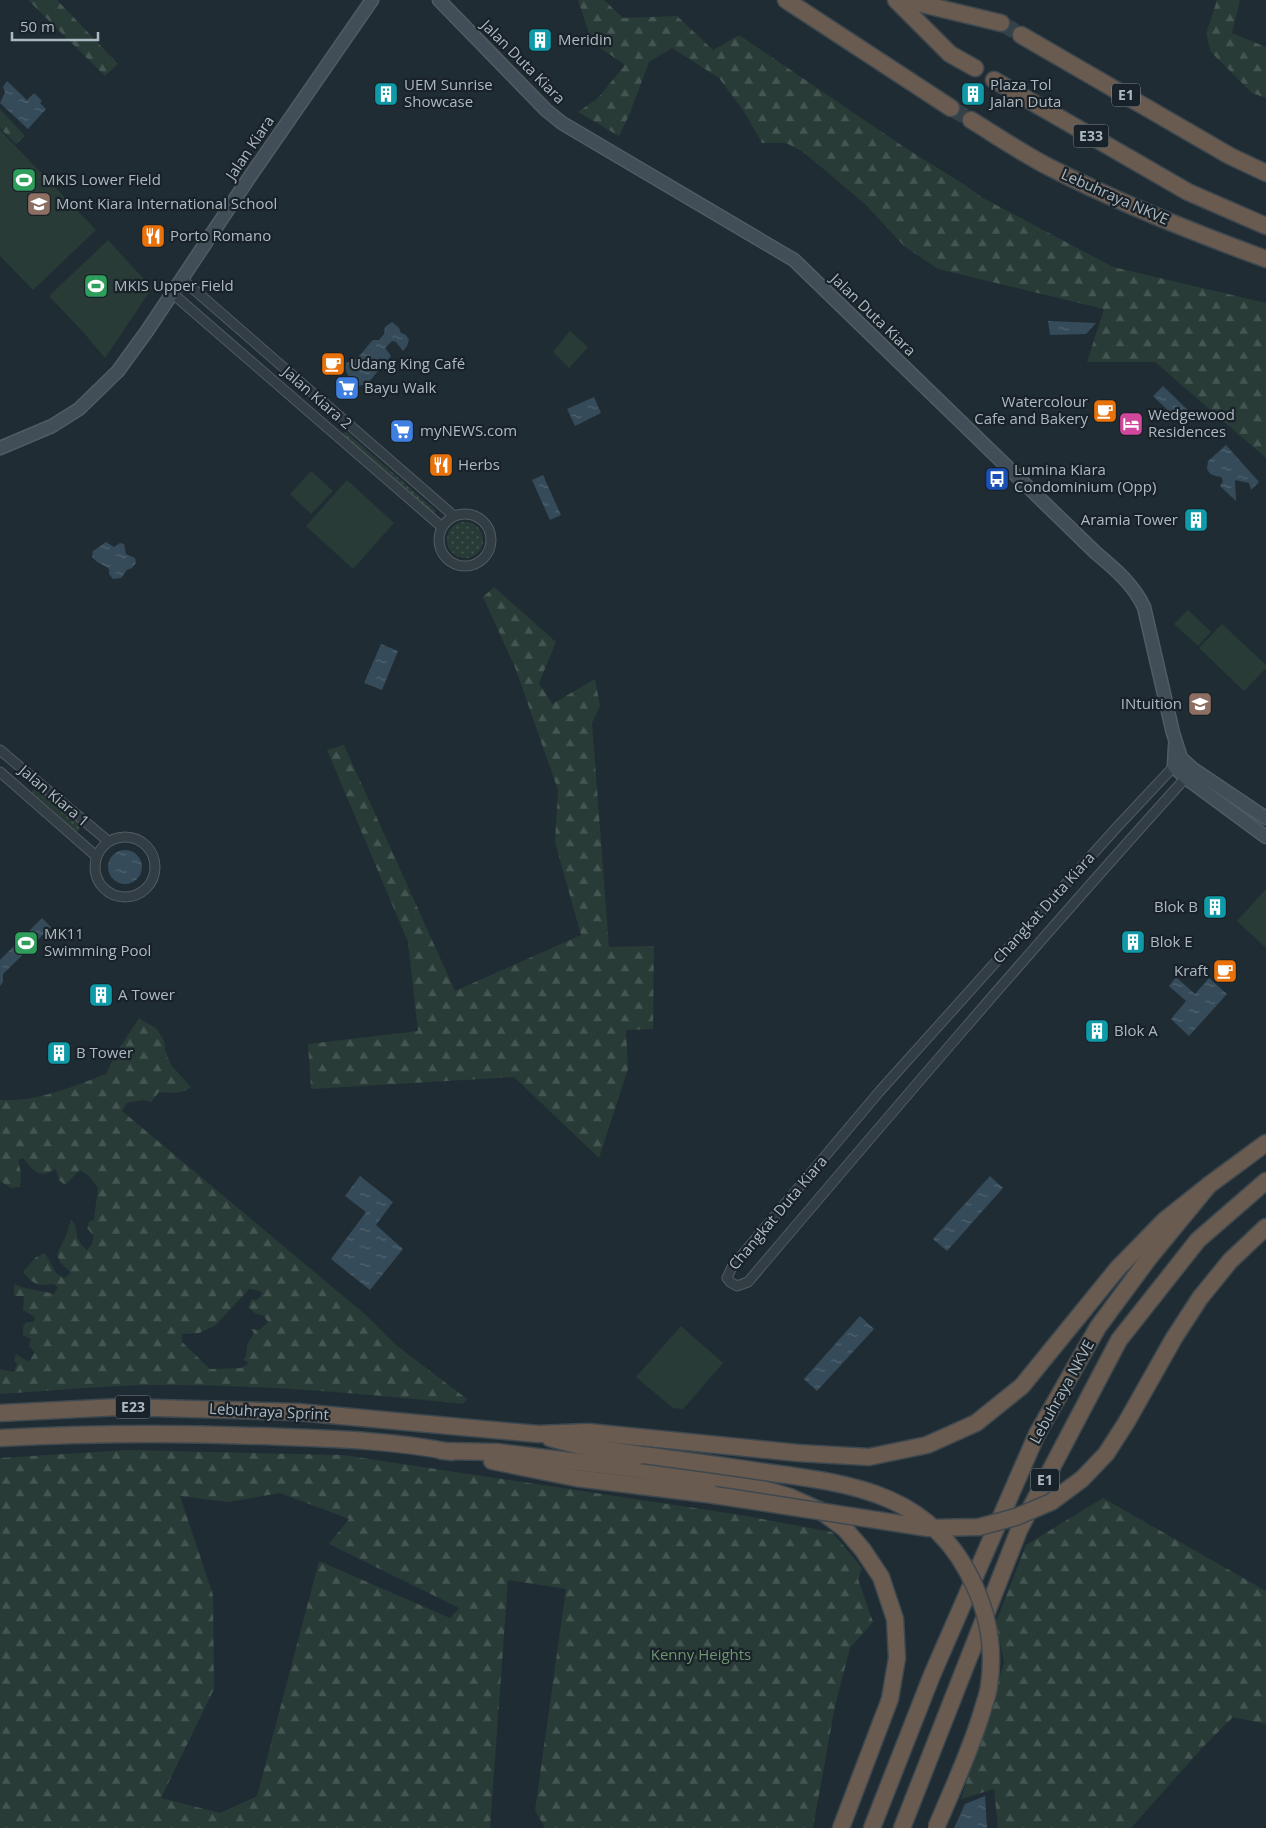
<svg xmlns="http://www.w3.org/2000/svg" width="1266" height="1828" font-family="'Open Sans',sans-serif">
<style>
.grass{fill:url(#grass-dots)}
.forest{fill:url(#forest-firs);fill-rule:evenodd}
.green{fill:#283b37}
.water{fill:url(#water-ripples)}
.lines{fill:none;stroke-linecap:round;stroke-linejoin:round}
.motorway-tunnel{stroke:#354148;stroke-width:16;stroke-dasharray:16 8;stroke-linecap:butt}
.minor-casing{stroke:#515b62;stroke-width:11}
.secondary-casing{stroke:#515b62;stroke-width:15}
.motorway-casing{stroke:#3e484f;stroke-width:19}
.minor{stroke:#333d44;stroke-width:9}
.secondary{stroke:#414d57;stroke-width:12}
.motorway{stroke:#6a5b51;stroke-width:16}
.motorway-bridge-casing{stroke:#3e484f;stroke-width:19;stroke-linecap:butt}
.motorway-bridge{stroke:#6a5b51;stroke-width:16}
.labels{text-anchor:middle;stroke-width:4.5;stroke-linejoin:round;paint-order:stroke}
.shield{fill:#192228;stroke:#818c93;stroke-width:1}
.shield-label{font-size:14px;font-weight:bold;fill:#adb9c1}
.poi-label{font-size:15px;fill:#adb9c1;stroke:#192228;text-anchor:start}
.street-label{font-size:15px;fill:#adb9c1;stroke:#192228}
.park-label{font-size:15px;fill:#6f9570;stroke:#192228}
</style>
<defs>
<pattern id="grass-dots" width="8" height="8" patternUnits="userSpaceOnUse" patternTransform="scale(1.25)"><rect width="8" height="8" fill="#283b37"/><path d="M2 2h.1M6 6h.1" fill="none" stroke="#445552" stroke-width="1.8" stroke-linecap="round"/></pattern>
<pattern id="forest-firs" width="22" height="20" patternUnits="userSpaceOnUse" patternTransform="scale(1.25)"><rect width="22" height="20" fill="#283b37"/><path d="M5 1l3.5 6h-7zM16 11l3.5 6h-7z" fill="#445552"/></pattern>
<pattern id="water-ripples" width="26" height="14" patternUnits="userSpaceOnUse" patternTransform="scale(1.25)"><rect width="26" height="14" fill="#354b5a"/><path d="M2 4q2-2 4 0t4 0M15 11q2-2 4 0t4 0" fill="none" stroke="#506370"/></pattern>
</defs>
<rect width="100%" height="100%" fill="#202c33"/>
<g class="grass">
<polygon points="345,431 436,511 433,514 342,435"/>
<circle cx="465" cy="540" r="18"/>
<polygon points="37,786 82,825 77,832 32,792"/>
</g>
<g class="forest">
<polygon points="28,0 57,0 118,64 105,76"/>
<polygon points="578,0 604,0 623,18 677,16 713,50 739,35 904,147 965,185 983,198 1113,267 1266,303 1266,458 1155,362 1087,362 1104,309 938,269 904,246 865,204 802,151 786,143 762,143 743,110 719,78 672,48 649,62 630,113 619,136 578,112 598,98 625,65 592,42"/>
<polygon points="1217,0 1240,0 1232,33 1266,47 1266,98 1252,93 1211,52 1206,34"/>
<polygon points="0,109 25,136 16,144 0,128"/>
<polygon points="494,587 556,642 539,683 552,704 595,679 600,706 592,723 609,947 654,946 653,1029 626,1030 628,1069 599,1158 514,1077 311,1089 308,1044 418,1031 408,942 327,750 344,745 455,991 581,935 555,842 558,790 515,667 483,597"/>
<path d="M139,1018L156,1028L164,1041L165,1050L171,1065L191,1087C182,1094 171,1093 159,1092L151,1102L143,1100L127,1103L122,1111L367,1316L396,1345L467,1399L463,1404C359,1393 254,1384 148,1385C99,1386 49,1391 0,1394V1369L14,1372L17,1364L14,1361L16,1354L29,1362L35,1352L29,1347L31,1339L23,1335V1327L26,1322H33L35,1319L33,1316L23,1310L24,1296H14V1284C26,1290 40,1290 54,1294L58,1287C52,1282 49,1285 43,1285C34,1285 28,1278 23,1272L36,1257L45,1253L56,1273L64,1278L71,1273L60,1262L57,1254L66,1236L71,1220C81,1229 71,1237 87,1250L92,1244L94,1236L87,1228L89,1222L94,1219L98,1188L89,1176L80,1170L65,1185L59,1180L56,1169C38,1179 35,1172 23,1158L18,1160L21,1173L20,1187L11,1188L0,1181V1100C38,1102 71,1087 106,1074L115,1055ZM249,1289L260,1291L262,1293L258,1300L252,1299L248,1307L256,1314L263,1315L268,1322L259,1330L251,1329L254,1333L247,1345L246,1356L243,1360L249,1363L241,1368L210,1369L182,1342V1334L199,1333L216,1325Z"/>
<path d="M127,1450L343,1455L741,1515L832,1532L862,1568L858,1579L873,1622L850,1648L835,1706L813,1828H545L535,1810L566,1589L508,1580L490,1828H0V1458ZM280,1493L349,1519L329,1544L459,1608L450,1618L319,1561L257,1796L220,1813L161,1798L214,1689L213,1595L180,1496L228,1502Z"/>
<polygon points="1103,1498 1266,1591 1266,1724 1233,1717 1202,1748 1131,1828 998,1828 994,1789 961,1799 1004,1663 996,1622 1026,1545"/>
</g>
<g class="green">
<polygon points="0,130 96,230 33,290 0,256"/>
<polygon points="108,240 152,288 105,358 84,333 49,296"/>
<polygon points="570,331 588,347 569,368 553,352"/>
<polygon points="311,471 333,491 311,514 290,494"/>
<polygon points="347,480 394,523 353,569 306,526"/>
<polygon points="1188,610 1211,632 1198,646 1174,624"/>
<polygon points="1222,624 1266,665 1266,668 1244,691 1199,648"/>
<polygon points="1266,889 1266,948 1237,921"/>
<polygon points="681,1326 723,1363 683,1409 673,1408 636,1377"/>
</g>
<g class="water">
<polygon points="7,81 27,100 34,93 42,101 40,103 46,109 28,129 0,103 5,92 3,87"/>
<polygon points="1048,321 1096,323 1086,334 1050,335"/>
<path d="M392,322L399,328L401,333L406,335L409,340L407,346L403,351L396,342L392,341L385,348L391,356L367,384L359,386C351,378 344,375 346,363C360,360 363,350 373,340H379L384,334L385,327Z"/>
<polygon points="1163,386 1193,415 1183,425 1153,396"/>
<polygon points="594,397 601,413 575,426 567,409"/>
<path d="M1226,445L1259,482L1251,490L1249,483L1235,480L1236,501L1220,486L1223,481L1221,477C1214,476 1210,475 1207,469L1208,461Z"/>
<polygon points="543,475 561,515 550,520 532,480"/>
<path d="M106,542L114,547L120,543L124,544L126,554L135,558L136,563L132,568L127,570L121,578L113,579L109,574V569C102,563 99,565 92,557L93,551Z"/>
<polygon points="381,644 398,651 382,690 364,683"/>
<circle cx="125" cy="867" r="17"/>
<polygon points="42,918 51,927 3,974 3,982 0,986 0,960"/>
<polygon points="1176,977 1195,994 1209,978 1227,994 1189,1036 1171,1019 1186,1001 1169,986"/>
<polygon points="360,1176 393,1202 376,1225 403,1249 370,1290 331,1259 366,1212 345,1196"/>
<polygon points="990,1176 1003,1188 947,1251 933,1239"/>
<polygon points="860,1316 874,1329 817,1391 804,1379"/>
<polygon points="985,1796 987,1828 954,1828 965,1804"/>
</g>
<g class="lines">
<g class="motorway-tunnel">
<polyline points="1001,23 1021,35"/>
<polyline points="951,108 971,120"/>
</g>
<defs>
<g id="minor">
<polyline points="182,279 454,516"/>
<polyline points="172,293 442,527"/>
<circle cx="465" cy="540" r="26"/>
<polyline points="0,750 108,841"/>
<path d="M1178,762L1118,826L879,1092L732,1267L727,1278L730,1282L737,1286L748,1282C893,1111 1039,940 1190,773"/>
<polyline points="0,772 96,856"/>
<circle cx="125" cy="867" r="30"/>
</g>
<g id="secondary">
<path d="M439,0L546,110L562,123L794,260L1096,553C1115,569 1133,584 1144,607L1173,733L1181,758L1193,769L1266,818"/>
<polyline points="0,448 52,426 79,409 118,371 147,331 251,175 372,0"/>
<polyline points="1175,746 1174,767 1186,778 1266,837"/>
</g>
<g id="motorway">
<polyline points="786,0 951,108"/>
<polyline points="896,0 950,54 975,68"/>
<polyline points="905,0 1001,23"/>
<polyline points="1021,35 1230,156 1266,173"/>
<polyline points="994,80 1188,192 1266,226"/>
<path d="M971,120C997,136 1022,153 1049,167C1119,203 1192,232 1266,259"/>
<polyline points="1174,1338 1200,1298 1230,1261 1266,1227"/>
<polyline points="0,1413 120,1407 297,1412 538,1434 588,1432 798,1453 869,1457 927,1445 976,1423 1022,1386 1118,1268 1165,1220 1209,1185"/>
<path d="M0,1438C95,1433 190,1433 285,1437C340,1439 396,1441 451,1452"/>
<polyline points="550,1438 580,1446 642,1455"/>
<polyline points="442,1451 497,1452 636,1469 757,1487 790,1497 821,1511 845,1529 863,1550 881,1577 895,1619 897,1658 890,1699 841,1828"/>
<polyline points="492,1461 576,1478 714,1495"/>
<polyline points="872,1828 932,1675 1037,1434 1098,1327 1149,1258 1209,1185 1266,1143"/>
<polyline points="902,1828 1019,1530 1119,1340 1198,1240 1266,1181"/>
</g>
</defs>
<use href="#minor" class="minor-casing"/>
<use href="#secondary" class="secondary-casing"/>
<use href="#motorway" class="motorway-casing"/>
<use href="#minor" class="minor"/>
<use href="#secondary" class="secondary"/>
<use href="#motorway" class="motorway"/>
<defs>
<g id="motorway-bridge">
<path d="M642,1455C683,1460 724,1466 765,1472C855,1484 934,1494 975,1587C989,1618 994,1653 989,1686C988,1695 984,1704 982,1712C970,1752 952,1790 936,1828"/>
<polyline points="714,1495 928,1528 979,1527 1016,1517 1051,1502 1082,1479 1106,1454 1126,1423 1174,1338"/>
</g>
</defs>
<use href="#motorway-bridge" class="motorway-bridge-casing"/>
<use href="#motorway-bridge" class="motorway-bridge"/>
</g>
<defs>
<symbol id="building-square" viewBox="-11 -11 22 22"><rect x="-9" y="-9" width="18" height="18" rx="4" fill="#0f9aa8" stroke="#192228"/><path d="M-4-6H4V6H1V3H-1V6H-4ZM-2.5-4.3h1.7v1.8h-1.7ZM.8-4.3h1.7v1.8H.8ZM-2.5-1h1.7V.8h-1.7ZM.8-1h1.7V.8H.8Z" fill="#fff"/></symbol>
<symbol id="stadium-square" viewBox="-11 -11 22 22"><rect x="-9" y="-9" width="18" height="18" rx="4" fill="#2e9e5b" stroke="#192228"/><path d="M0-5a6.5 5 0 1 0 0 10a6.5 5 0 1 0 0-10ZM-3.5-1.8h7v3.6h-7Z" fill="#fff"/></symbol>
<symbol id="school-square" viewBox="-11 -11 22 22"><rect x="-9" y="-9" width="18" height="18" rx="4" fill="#8d6e63" stroke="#192228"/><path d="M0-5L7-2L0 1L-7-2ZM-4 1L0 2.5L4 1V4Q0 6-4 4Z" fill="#fff"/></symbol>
<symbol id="restaurant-square" viewBox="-11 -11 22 22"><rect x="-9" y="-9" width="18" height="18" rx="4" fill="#e8710a" stroke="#192228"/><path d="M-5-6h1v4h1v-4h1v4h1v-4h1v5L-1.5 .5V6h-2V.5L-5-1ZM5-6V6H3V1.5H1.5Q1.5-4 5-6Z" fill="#fff"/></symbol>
<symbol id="cafe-square" viewBox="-11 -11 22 22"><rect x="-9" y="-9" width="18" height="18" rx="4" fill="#e8710a" stroke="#192228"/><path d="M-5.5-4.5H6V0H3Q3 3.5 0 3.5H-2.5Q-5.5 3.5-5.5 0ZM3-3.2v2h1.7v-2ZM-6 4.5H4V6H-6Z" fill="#fff"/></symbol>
<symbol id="supermarket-square" viewBox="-11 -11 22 22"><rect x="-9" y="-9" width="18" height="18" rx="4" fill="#3f7fe0" stroke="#192228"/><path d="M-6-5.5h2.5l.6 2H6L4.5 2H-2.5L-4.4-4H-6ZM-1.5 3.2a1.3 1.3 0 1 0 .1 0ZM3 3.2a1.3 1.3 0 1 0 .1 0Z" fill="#fff"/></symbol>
<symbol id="hotel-square" viewBox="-11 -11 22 22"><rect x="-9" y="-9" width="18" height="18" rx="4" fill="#d1479c" stroke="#192228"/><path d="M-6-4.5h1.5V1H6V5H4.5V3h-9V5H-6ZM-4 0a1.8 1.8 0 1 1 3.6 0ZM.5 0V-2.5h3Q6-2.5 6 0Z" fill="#fff"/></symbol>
<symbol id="bus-square" viewBox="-11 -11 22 22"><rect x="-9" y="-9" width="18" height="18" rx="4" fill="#1a4fb4" stroke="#192228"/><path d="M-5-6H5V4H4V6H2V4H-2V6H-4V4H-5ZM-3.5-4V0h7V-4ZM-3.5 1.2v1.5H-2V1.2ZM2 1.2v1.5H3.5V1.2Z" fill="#fff"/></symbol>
</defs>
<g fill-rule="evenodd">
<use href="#building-square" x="526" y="26" width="28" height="28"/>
<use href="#building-square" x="372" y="80" width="28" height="28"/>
<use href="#building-square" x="959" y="80" width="28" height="28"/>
<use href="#stadium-square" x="10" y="166" width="28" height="28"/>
<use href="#school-square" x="25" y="190" width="28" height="28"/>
<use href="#restaurant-square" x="139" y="222" width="28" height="28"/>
<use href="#stadium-square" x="82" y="272" width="28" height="28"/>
<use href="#cafe-square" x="319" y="350" width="28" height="28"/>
<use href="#supermarket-square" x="333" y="374" width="28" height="28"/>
<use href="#cafe-square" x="1091" y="397" width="28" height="28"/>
<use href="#hotel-square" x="1117" y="410" width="28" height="28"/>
<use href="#supermarket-square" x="388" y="417" width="28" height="28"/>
<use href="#restaurant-square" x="427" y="451" width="28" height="28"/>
<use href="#bus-square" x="983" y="465" width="28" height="28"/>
<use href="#building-square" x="1182" y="506" width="28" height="28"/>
<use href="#school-square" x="1186" y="690" width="28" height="28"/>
<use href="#building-square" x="1201" y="893" width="28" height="28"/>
<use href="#building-square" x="1119" y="928" width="28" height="28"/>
<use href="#stadium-square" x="12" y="929" width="28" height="28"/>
<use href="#cafe-square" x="1211" y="957" width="28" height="28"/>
<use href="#building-square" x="87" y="981" width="28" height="28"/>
<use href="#building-square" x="1083" y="1017" width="28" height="28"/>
<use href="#building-square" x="45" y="1039" width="28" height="28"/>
</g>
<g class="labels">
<g class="shield">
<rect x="1112" y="83.5" width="28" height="23" rx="4"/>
<rect x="1073.5" y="124.5" width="35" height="23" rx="4"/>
<rect x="115.5" y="1395.5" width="35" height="23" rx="4"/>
<rect x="1031" y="1468.5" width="28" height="23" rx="4"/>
</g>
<g class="shield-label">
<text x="1126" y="100">E1</text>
<text x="1091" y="141">E33</text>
<text x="133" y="1412">E23</text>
<text x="1045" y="1485">E1</text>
</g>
<g class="poi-label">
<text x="558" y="45">Meridin</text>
<text x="404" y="90">UEM Sunrise<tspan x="404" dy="17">Showcase</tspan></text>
<text x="990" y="90">Plaza Tol<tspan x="990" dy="17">Jalan Duta</tspan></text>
<text x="42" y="185">MKIS Lower Field</text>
<text x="56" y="209">Mont Kiara International School</text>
<text x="170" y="241">Porto Romano</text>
<text x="114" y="291">MKIS Upper Field</text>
<text x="350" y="369">Udang King Café</text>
<text x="364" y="393">Bayu Walk</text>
<text x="1088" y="407" text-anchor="end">Watercolour<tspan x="1088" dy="17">Cafe and Bakery</tspan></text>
<text x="1148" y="420">Wedgewood<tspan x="1148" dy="17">Residences</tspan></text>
<text x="420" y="436">myNEWS.com</text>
<text x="458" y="470">Herbs</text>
<text x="1014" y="475">Lumina Kiara<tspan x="1014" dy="17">Condominium (Opp)</tspan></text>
<text x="1178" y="525" text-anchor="end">Aramia Tower</text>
<text x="1182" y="709" text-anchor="end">INtuition</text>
<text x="1198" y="912" text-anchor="end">Blok B</text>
<text x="44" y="939">MK11<tspan x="44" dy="17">Swimming Pool</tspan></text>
<text x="1150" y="947">Blok E</text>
<text x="1208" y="976" text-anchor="end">Kraft</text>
<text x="118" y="1000">A Tower</text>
<text x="1114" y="1036">Blok A</text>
<text x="76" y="1058">B Tower</text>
</g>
<g class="street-label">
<text transform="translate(523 62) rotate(45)" y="5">Jalan Duta Kiara</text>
<text transform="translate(250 148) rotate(-56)" y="5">Jalan Kiara</text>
<text transform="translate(1115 197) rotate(24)" y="5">Lebuhraya NKVE</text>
<text transform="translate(873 315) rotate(44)" y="5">Jalan Duta Kiara</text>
<text transform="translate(317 398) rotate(41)" y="5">Jalan Kiara 2</text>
<text transform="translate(54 796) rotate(40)" y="5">Jalan Kiara 1</text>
<text transform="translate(1044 908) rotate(-48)" y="5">Changkat Duta Kiara</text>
<text transform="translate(778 1213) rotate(-50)" y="5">Changkat Duta Kiara</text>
<text transform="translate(1062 1392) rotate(-61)" y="5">Lebuhraya NKVE</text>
<text transform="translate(269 1412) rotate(3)" y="5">Lebuhraya Sprint</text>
</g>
<g class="park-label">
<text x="701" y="1660">Kenny Heights</text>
</g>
</g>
<path d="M12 32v8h86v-8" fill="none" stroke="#adb9c1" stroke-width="2.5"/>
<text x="20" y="32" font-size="15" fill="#adb9c1" stroke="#192228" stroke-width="4" paint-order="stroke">50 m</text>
</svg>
